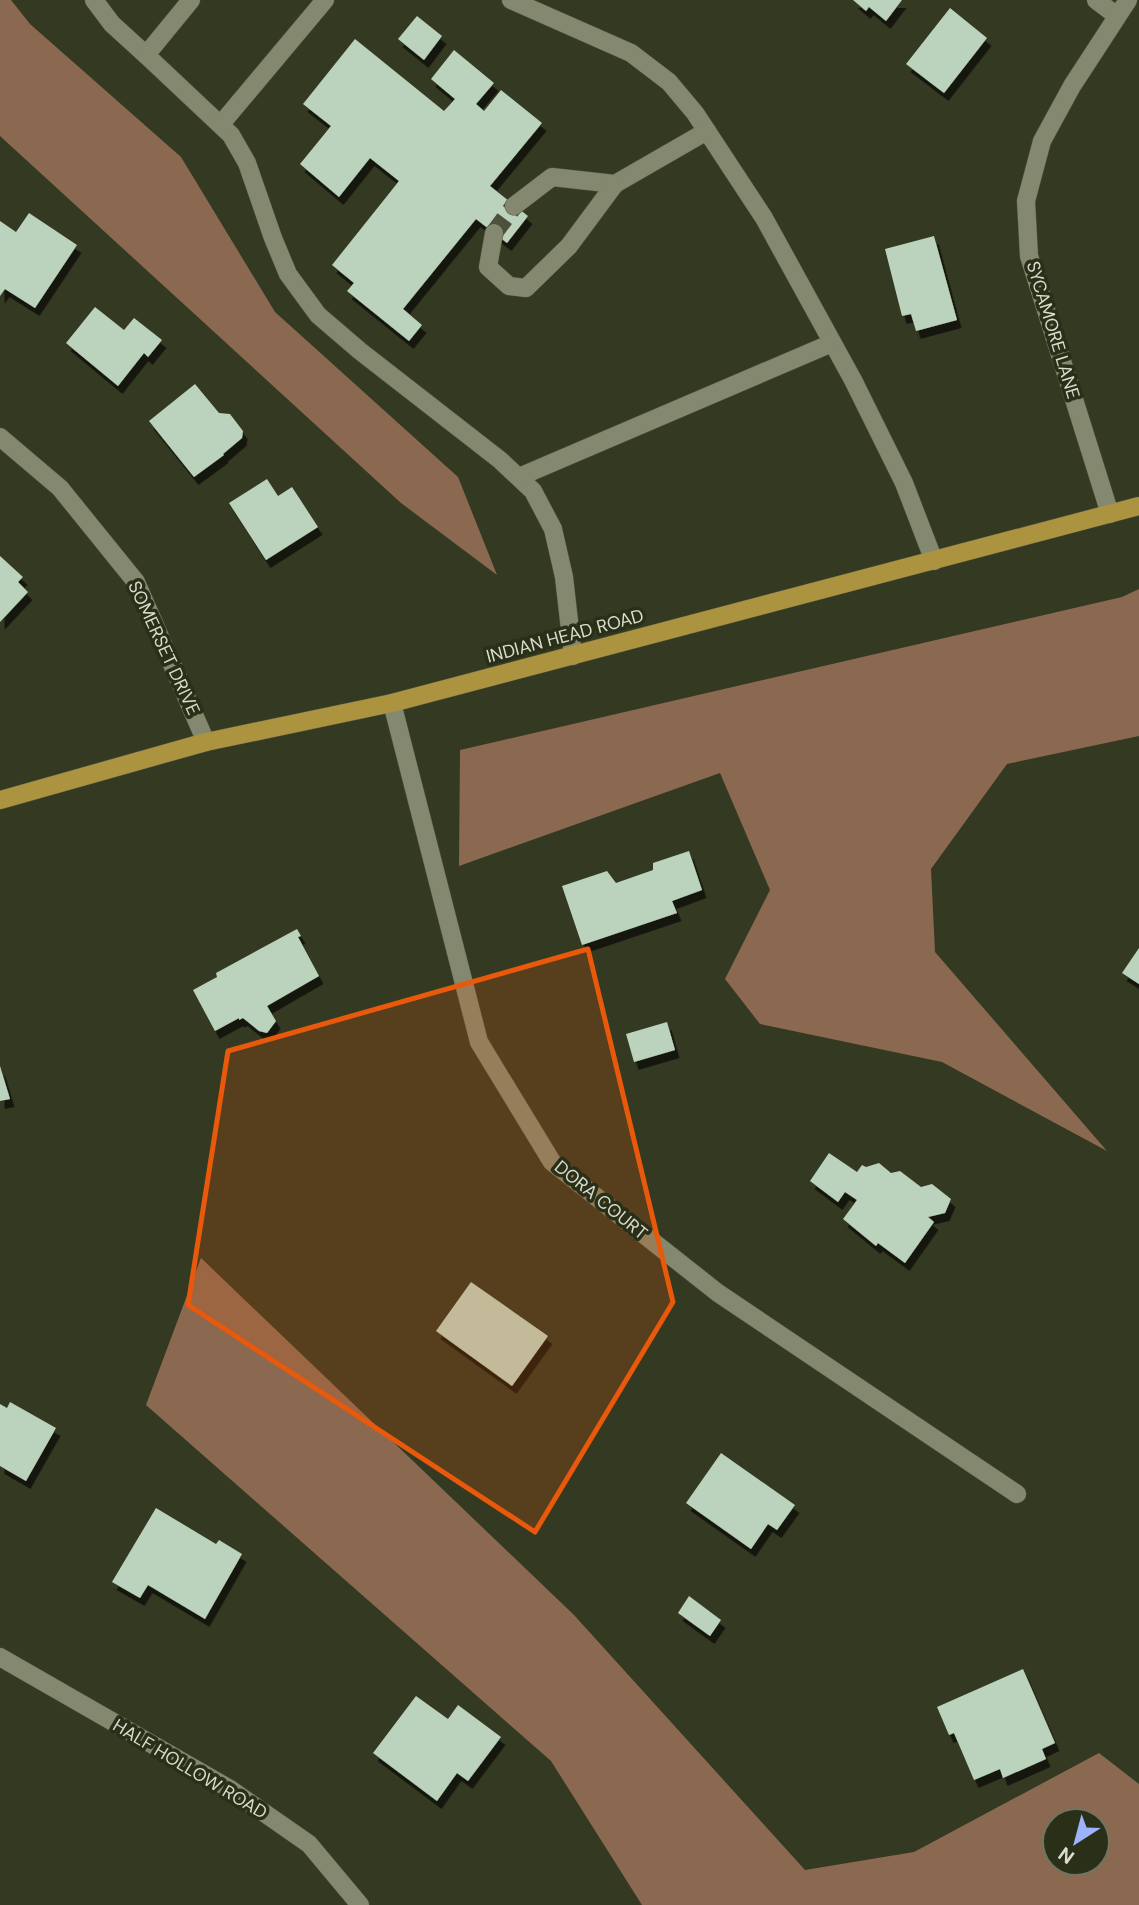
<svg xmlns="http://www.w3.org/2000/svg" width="1139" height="1905" font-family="'DM Sans',sans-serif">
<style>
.forest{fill:#8b6951;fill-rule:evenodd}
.building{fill:#bbd3bd;filter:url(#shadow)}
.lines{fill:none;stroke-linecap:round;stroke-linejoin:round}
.minor-tunnel{stroke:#4d513c;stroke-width:18;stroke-dasharray:18 9;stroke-linecap:butt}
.minor-casing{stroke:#515540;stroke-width:19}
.major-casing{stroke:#515540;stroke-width:19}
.minor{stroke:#83886e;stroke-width:18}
.major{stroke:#ab933f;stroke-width:18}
.marked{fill:#e8590c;fill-opacity:0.2;stroke:#e8590c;stroke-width:5;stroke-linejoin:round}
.labels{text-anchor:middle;stroke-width:7;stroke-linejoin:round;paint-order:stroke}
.street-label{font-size:18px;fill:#d9dcce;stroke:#2a2f18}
</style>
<defs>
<filter id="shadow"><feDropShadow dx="4.5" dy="8" stdDeviation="0" flood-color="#0009"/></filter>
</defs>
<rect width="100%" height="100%" fill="#343922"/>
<g class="forest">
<polygon points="0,0 11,0 30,24 181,157 275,312 458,477 497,575 401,503 0,136"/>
<polygon points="1139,589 1139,736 1007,764 931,869 935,952 1107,1151 942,1062 760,1024 725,979 770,890 720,773 459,866 460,750 1122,597"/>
<path d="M201,1258L574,1615L805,1870L914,1852L1099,1753L1139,1784V1905H642L551,1761L146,1405ZM1055,1821H1097V1863H1055Z"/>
</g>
<g class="building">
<polygon points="853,0 902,0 886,21 869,7 866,11"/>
<polygon points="950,8 987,38 944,93 906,64"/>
<polygon points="417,16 442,36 424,60 398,39"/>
<polygon points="355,39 444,111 455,99 431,79 454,50 494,83 476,104 484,111 501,90 542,123 490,186 528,216 507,243 476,219 403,309 422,325 409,341 347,291 354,283 332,265 399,181 370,158 339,197 300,164 331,126 303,104"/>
<polygon points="29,213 77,245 35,308 5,289 0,296 0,221 16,232"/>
<polygon points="934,236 957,320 916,331 911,314 902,316 885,249"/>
<polygon points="95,307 124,330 134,318 162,340 148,357 144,353 118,386 66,343"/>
<polygon points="195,384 219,413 230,414 243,431 242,438 223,454 224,455 194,477 149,421"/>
<polygon points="267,479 278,496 292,487 318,527 266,560 229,503"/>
<polygon points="0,556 23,577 18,582 28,592 0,622"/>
<polygon points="689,851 702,890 672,901 677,913 582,945 562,886 607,871 616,883 653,870 653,863"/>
<polygon points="297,929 301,936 298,937 319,976 267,1006 276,1021 267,1033 259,1031 243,1018 239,1020 239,1018 215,1031 193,990 217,977 216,973"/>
<polygon points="1139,948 1139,984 1122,973"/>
<polygon points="667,1022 675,1050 634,1062 626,1034"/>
<polygon points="0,1066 10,1099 0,1101"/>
<polygon points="829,1153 857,1172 862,1165 866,1167 879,1163 891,1173 900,1171 921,1187 932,1184 951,1199 945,1213 928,1217 934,1222 905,1263 878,1243 876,1246 843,1219 857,1200 845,1192 838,1202 810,1181"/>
<polygon points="471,1282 548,1336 512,1386 436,1331"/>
<polygon points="10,1402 56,1428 26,1481 0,1466 0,1404 7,1408"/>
<polygon points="721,1453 795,1505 777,1530 768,1524 751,1549 686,1503"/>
<polygon points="156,1508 216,1544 219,1540 242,1554 205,1619 148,1585 140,1598 112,1582"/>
<polygon points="689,1596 721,1620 710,1636 678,1613"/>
<polygon points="1023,1669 1055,1743 1042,1749 1046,1759 1003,1778 1000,1769 974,1780 954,1733 949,1735 937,1707"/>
<polygon points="416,1696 448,1719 458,1705 501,1737 468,1781 457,1773 437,1801 373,1753"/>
</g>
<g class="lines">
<polyline class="minor-tunnel" points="494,233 514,206"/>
<defs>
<g id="minor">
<polyline points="94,0 112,24 146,55"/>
<polyline points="191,0 146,55 231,135 247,163 273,238 288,274 318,315 360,351 500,460 533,491 553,529 564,577 573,656"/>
<polyline points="511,0 631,53 669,82 695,113 764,218 853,380 904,483 934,561"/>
<polyline points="1096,0 1117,16"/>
<polyline points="221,124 325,0"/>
<polyline points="514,206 552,177 615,184 707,131"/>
<polyline points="494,233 488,267 509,286 526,288 569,246 615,184"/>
<polyline points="0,437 60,488 136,582 206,742"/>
<polyline points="519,477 832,343"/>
<polyline points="1110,514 1029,256 1026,201 1042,141 1072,86 1128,0"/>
<polyline points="392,703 479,1042 552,1162 718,1293 1017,1494"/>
<polyline points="0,1657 230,1789 309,1844 360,1905"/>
</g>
<polyline id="major" points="0,800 206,742 392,703 1139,506"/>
</defs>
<use href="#minor" class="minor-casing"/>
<use href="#major" class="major-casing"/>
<use href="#minor" class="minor"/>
<use href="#major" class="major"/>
</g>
<path class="marked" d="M588,949L673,1302L535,1532L188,1305L228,1051Z"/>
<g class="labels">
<g class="street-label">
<text transform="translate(1053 330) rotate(73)" y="6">SYCAMORE LANE</text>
<text transform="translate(565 636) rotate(-15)" y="6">INDIAN HEAD ROAD</text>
<text transform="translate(164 648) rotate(65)" y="6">SOMERSET DRIVE</text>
<text transform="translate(601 1200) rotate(39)" y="6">DORA COURT</text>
<text transform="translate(190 1769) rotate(31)" y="6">HALF HOLLOW ROAD</text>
</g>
</g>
<g transform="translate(1076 1842) rotate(216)"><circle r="33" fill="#2a2f18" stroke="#707461" stroke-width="2"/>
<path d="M0-5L12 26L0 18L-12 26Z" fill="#9db4fd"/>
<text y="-10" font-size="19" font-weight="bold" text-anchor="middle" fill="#d9dcce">N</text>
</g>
</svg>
